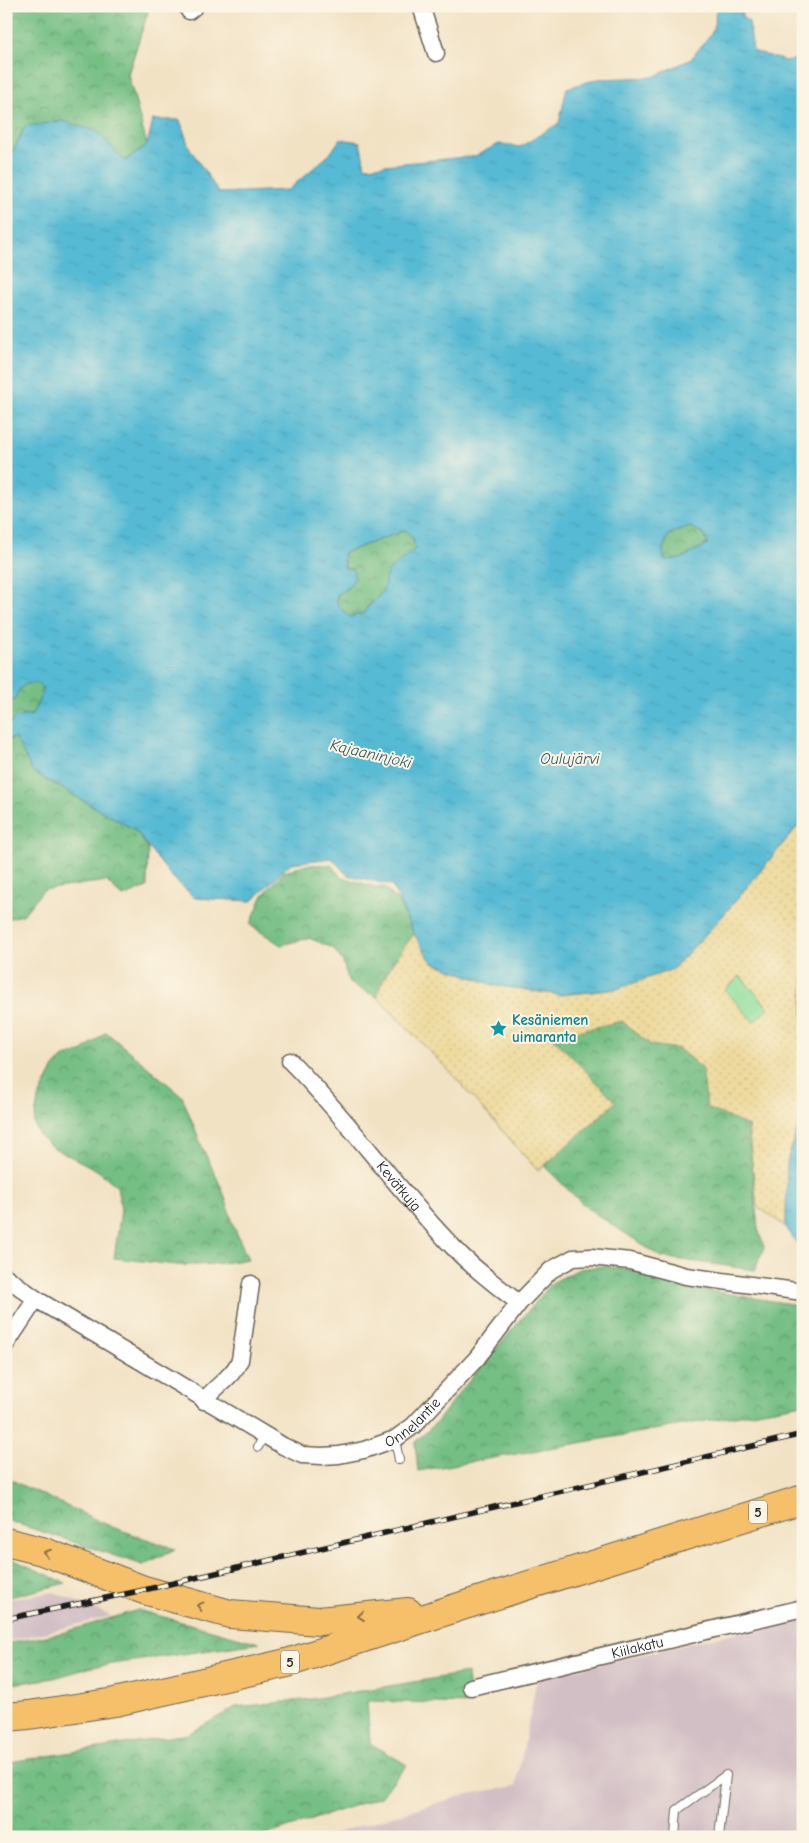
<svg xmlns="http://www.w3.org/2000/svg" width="809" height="1843" font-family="'Comic Neue',sans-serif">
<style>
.industrial{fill:#d2bec5}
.forest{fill:url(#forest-crowns);stroke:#486d50}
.sand{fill:url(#sand-dots);stroke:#857b5d}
.pitch{fill:#92df9d;stroke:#577e5c}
.water{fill:url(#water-ripples);stroke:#396b78;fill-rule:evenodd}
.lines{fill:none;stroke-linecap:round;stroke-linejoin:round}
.lane-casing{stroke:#676157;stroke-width:10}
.street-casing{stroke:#676157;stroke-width:19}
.highway-casing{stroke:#676157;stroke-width:30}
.lane{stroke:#fff;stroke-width:8}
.street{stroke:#fff;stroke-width:16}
.highway{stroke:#f6c06b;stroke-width:28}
.rail-casing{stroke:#1c1c1c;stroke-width:5.5}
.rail{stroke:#fcf5e5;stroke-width:4;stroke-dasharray:11;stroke-linecap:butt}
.oneway{stroke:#896e44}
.labels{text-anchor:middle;stroke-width:4;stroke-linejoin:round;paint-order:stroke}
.shield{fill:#fcf5e5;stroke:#5f5d58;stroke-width:1}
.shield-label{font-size:14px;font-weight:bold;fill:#1c1c1c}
.culture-label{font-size:15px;font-weight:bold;fill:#0d838f;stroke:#fcf5e5;text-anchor:start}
.street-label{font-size:15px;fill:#1c1c1c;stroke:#fcf5e5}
.water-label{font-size:16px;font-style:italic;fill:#335b66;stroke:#fcf5e5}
</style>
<defs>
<pattern id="forest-crowns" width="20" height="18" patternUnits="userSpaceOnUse" patternTransform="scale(1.25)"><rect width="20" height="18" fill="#75be84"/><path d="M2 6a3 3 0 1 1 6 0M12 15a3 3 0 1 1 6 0" fill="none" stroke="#5f9a6b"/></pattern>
<pattern id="sand-dots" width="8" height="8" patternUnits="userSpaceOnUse" patternTransform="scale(1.25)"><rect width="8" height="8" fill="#eeda9e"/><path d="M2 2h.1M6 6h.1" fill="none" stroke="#ccba88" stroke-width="1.8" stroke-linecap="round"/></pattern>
<pattern id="water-ripples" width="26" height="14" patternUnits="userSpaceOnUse" patternTransform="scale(1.25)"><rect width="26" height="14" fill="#56bad4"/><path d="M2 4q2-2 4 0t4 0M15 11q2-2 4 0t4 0" fill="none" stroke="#4a9fb5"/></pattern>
</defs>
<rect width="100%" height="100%" fill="#fcf5e5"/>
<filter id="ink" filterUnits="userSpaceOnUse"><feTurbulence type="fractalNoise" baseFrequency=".02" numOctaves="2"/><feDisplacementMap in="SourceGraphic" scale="10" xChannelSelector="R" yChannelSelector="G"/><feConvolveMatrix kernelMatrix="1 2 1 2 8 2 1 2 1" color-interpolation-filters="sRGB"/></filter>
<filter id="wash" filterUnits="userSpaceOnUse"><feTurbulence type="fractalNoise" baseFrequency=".0096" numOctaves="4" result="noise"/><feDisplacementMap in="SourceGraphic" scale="20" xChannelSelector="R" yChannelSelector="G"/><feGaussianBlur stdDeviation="1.12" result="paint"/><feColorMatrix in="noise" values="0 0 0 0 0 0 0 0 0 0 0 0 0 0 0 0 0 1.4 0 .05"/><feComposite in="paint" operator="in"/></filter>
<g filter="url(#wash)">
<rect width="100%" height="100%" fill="#f2e2c4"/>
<g class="industrial">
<polygon points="54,1592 111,1616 6,1642 6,1600"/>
<polygon points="803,1617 803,1837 321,1837 468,1794 516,1786 537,1679"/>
</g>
<g class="forest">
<polygon points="6,6 147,6 148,12 128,74 147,145 124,161 98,132 26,126 13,152 6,155"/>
<polygon points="690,527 703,533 708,544 680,559 664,560 663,549 669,534"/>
<path d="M406,530L413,539L415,549C401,562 393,580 380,594C374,601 368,604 364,613L350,617L337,604V595L348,588L343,553Z"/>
<path d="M29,682L40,684L43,692L32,715H24L9,724H6V697L9,701C16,694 20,687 29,682Z"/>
<polygon points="15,738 33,772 135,830 148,848 147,887 123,897 106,881 43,890 23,915 6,919 6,740"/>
<path d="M306,865H331L341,877L375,887H384L398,901L414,934C399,954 384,972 377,997L349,983L343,962L333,948L309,938L281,945L250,925L263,895L284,872Z"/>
<polygon points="622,1021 651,1045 679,1049 702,1068 708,1108 748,1126 758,1229 764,1247 755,1270 661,1257 587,1208 544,1166 616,1102 551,1037"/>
<path d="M106,1032L182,1096L203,1149L223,1191L234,1227L248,1259C225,1263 201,1266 177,1265C156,1263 136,1260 114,1258L121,1210L117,1186L97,1170L52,1147L39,1135L34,1123L38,1099L54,1067L62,1058L83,1051Z"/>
<polygon points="602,1266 645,1272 686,1287 803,1306 803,1404 418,1471 415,1442 437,1422 460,1392 552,1283 579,1269"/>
<polygon points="6,1476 19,1484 112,1527 175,1549 143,1565 6,1520"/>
<polygon points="6,1559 14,1560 66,1583 6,1598"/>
<polygon points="138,1610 259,1643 92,1667 54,1678 6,1685 6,1644 62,1633"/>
<polygon points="467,1673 470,1704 367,1701 370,1743 407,1765 380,1797 260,1837 6,1837 6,1765 16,1761 188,1734 236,1707 312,1699"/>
</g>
<path class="sand" d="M803,820V1111L787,1162L786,1227L757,1206L748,1126L707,1108L702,1068L679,1049L651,1045L622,1021L552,1037L616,1102L538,1171L451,1073L377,997C384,972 399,954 414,934L432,962L493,985L560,995L617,989L721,918Z"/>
<polygon class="pitch" points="740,976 769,1008 754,1022 725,990"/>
<g class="water">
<path d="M717,6H742V17L749,22L753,51L785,61L803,58V820L721,918L673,969L617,989L560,995L493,985L432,962L414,934L392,885L347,875L332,858L291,863L252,901L195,898L171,876L135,830L33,772L15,738L6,740V724H9L16,717L32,715L43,692L40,684C25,681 19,686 15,700L9,701L6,697V155L13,152L25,126L63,121L98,132L125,161L147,145L153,120H180L189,147L219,193L288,190L330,154L340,139L360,142L365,167L475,156L499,144L520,147L559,123L567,88L598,79L653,77L691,59L713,31ZM690,527L703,533L708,544L680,559L664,560L663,549L669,534ZM406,530L413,539L415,549C408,556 388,568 386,576C384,582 386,586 382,592C376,600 369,604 364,613L350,617L337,604V595L348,588L355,578L353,569L344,568L343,553Z"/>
<polygon points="803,1111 803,1246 795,1241 786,1227 787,1162"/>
</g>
</g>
<g filter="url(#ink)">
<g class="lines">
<defs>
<g id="lane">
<polyline points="395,1439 399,1460"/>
<polyline points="258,1447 264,1435"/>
<polyline points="675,1837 677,1810 726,1775 719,1837"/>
</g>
<g id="street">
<polyline points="421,6 436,53"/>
<polyline points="189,11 195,6"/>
<path id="s1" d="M290,1061C349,1120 396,1189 455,1249C474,1269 497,1286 519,1303"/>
<path id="s2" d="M6,1277L36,1299L283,1446L302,1455L322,1456L339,1455L364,1450L395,1439L413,1426L477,1358L519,1303L551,1270L573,1258L591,1257L630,1261L686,1276L803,1292"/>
<polyline points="6,1344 36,1299"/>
<path d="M204,1401C215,1386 233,1377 240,1360L251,1284"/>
<path id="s3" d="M471,1687L803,1608"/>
</g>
<g id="highway">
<polyline points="6,1542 42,1551 144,1590 230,1614 319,1621 408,1612"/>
<polyline points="6,1717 29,1715 115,1702 287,1663 462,1606 803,1499"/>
</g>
</defs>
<use href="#lane" class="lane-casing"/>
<use href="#street" class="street-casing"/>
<use href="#highway" class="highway-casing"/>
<use href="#lane" class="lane"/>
<use href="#street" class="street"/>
<use href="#highway" class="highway"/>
<defs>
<polyline id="rail" points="6,1619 144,1590 803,1434"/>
</defs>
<use href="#rail" class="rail-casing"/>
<use href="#rail" class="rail"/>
</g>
<defs><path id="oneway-chevron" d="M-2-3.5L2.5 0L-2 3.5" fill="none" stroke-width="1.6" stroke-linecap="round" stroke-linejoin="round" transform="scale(1.25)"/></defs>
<g class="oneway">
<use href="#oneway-chevron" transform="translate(47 1553) rotate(-160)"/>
<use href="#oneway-chevron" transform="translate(200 1606) rotate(-165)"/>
<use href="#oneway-chevron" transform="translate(361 1616) rotate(174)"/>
</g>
</g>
<defs>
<symbol id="sight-bare" viewBox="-9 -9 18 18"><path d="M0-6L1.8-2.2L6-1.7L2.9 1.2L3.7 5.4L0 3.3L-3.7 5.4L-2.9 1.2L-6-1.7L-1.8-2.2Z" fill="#0f9aa8" stroke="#fcf5e5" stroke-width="2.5" paint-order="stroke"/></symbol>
</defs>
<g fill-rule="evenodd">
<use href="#sight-bare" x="486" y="1016" width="25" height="25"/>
</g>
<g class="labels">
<g class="shield">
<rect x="749" y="1500.5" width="18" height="23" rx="4"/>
<rect x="281" y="1650.5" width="18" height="23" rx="4"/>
</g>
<g class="shield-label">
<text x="758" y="1517">5</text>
<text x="290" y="1667">5</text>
</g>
<g class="culture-label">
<text x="512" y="1025">Kesäniemen<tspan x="512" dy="17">uimaranta</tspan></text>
</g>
<g class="street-label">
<text dy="5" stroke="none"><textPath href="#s1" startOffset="166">Kevätkuja</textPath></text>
<text dy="5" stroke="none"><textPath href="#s2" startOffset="465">Onnelantie</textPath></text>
<text dy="5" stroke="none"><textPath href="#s3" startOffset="171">Kiilakatu</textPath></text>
</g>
<g class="water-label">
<text transform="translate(371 753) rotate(13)" y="6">Kajaaninjoki</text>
<text x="570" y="764">Oulujärvi</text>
</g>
</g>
<rect width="809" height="1843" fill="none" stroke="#fcf5e5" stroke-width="25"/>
</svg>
